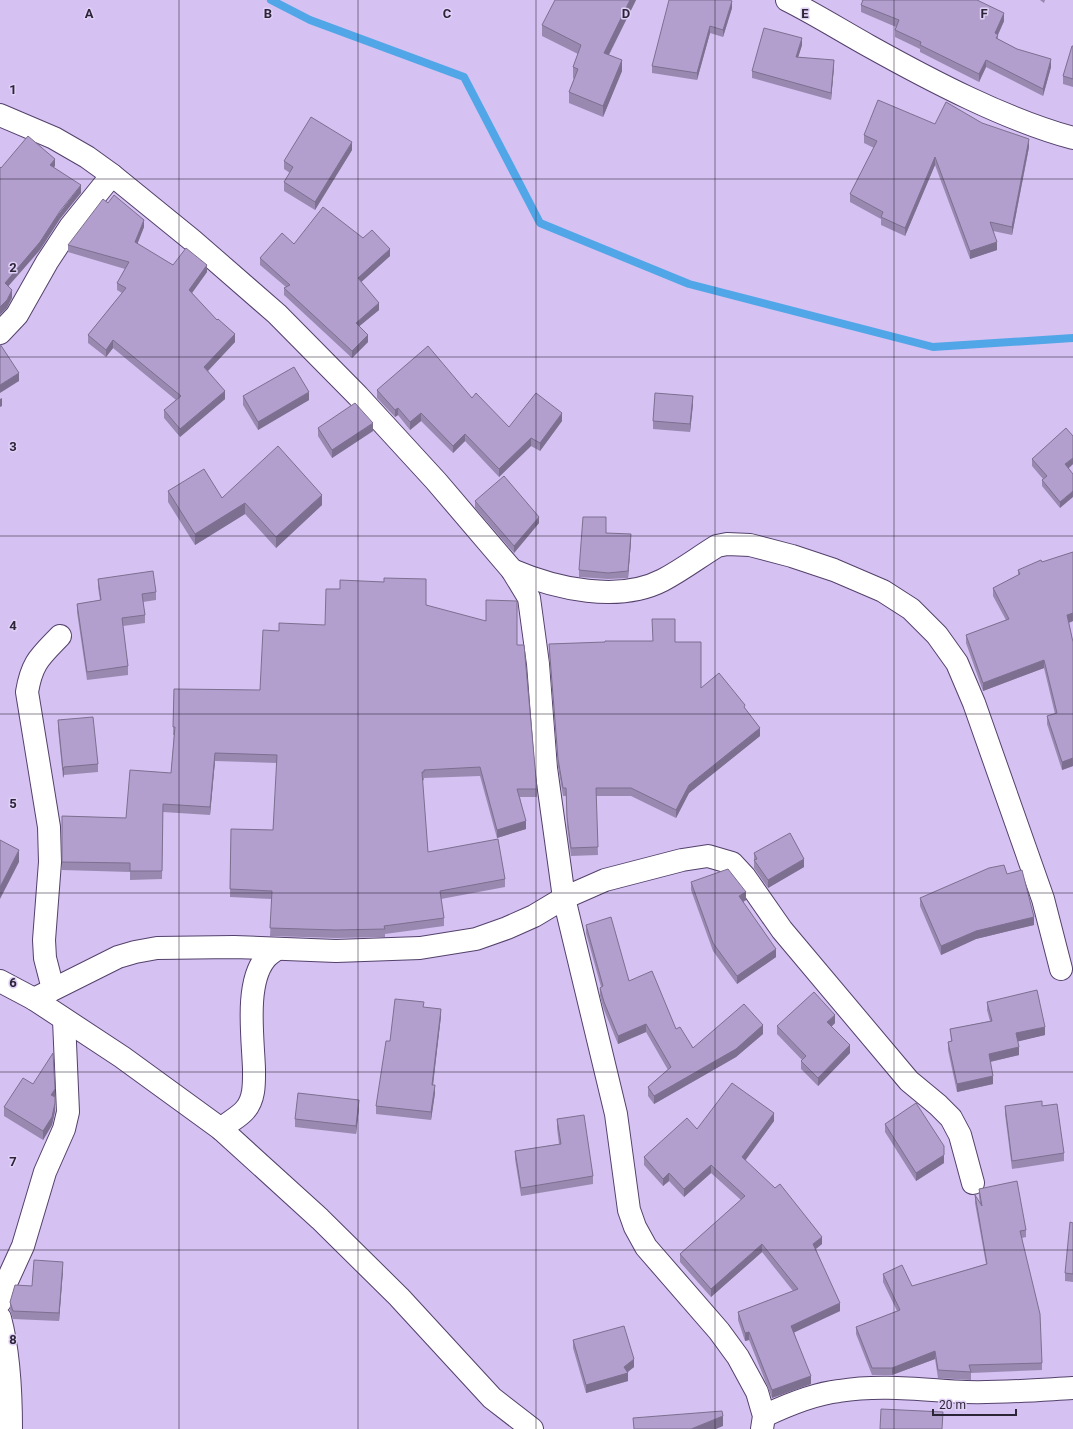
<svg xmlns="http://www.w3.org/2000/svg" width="1073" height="1429" font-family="Roboto,sans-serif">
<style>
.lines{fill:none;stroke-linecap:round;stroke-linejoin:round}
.stream{stroke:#50a6e6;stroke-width:8}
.minor-casing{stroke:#53416b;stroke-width:24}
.minor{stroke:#fff;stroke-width:22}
.wall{fill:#9989b1}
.shaded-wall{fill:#7d6f90}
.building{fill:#b29fce;stroke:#7d6f90}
.grid{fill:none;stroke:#2c2437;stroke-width:1;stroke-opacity:0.55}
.grid-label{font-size:13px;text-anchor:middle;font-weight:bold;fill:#2c2437;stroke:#e0d0f8;stroke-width:3;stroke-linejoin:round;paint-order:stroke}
</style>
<rect width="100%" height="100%" fill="#d5c1f2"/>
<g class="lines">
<polyline class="stream" points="271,0 310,20 464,77 540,223 689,284 933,347 1073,338"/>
<defs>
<g id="minor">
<path d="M787,0C815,14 842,31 869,46C930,80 1006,120 1073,138"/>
<polyline points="0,115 54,138 87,157 112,175 192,240 277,314 358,396 436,481 512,570 529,598 538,664 546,768 564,898 616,1114 629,1210 635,1227 646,1247 719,1331 738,1357 757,1392 764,1416 762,1429"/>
<polyline points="0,333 17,315 47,262 70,227 112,175"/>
<path d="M512,570C556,589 619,603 663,580C682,570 699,557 717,546L727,544L750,545L792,556L834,570L883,591L911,609L937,635L957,663L974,703L1043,899L1061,969"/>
<polyline points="0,981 34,999 122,1057 221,1129 320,1219 399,1297 492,1398 532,1429"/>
<path d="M53,989L45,958L44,940L50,862L49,827L27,692C32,662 40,657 60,636"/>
<polyline points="34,999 118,957 135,952 157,948 234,947 336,951 420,948 476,939 507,928 534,916 564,898 605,880 682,860 708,856 732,863 745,877 782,930 909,1081 938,1105 951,1118 960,1135 973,1183"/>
<path d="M221,1129C229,1122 239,1117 245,1110C255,1099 254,1082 254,1069C253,1038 245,984 265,959C268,955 273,952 277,949"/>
<polyline points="0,1302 2,1292 23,1246 45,1172 64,1129 68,1112 64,1020"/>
<path d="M0,1318C9,1352 11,1393 11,1429"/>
<path d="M764,1416C787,1405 813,1394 839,1391C881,1384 924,1390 966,1392C1002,1393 1038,1390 1073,1388"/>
</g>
</defs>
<use href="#minor" class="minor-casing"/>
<use href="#minor" class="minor"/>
</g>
<g class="wall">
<polygon points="636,0 609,55 622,71 603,117 569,103 569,92 574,79 573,78 573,67 578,54 542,36 542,25"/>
<polygon points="861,0 977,0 1004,21 998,35 998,39 1051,67 1043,96 986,67 979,82 920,52 920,49 895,37 895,30 896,27 861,12 861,5 863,1"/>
<polygon points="1040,0 1045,0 1044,3"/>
<polygon points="732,8 723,37 710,33 697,80 652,73 652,66"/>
<polygon points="802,45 798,57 834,67 831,100 752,78 752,71"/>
<polygon points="1073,46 1073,87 1063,84 1063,76"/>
<polygon points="982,123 1029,147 1012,235 993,231 997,250 970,259 935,165 905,236 881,225 881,219 850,202 850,194 874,148 864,143 864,135 935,124"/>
<polygon points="352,150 315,210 284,191 284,182 290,173 284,169 284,161"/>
<polygon points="144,227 137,244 173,265 207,272 192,293 235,342 208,371 225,399 180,437 164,418 164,410 176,400 113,348 106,357 88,343 88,335 122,293 117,290 117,283 125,269 68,252 68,245"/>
<polygon points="363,238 390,256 361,282 379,310 359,326 368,342 352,358 284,295 284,288 286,287 260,265 260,258"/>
<polygon points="377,390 472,398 509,427 562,421 540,451 531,446 499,477 465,441 453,453 421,421 410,430 398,415 395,417 377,398"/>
<polygon points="243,396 309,400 258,430 243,405"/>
<polygon points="693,404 690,432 653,429 653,421"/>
<polygon points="318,428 373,431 332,458 318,436"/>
<polygon points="1032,459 1073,464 1069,468 1060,508 1042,486 1042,480 1043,479 1032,466"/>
<polygon points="168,491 222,498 322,505 276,548 245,514 195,545 168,502"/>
<polygon points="475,501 539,523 514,553 475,508"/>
<polygon points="606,533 631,541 628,578 608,579 579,577 579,570"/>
<polygon points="1073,552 1073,621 1069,623 1073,642 1073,766 1062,770 1047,724 1047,716 1055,714 1044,668 983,691 966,643 966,635 1006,620 993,596 993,588 1018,575 1018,570"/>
<polygon points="98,579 156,592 156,600 143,602 145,615 145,623 123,626 128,666 128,675 87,680 77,612 77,604 100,600 98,587"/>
<polygon points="426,605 517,645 537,789 537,797 520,797 526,829 497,838 480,776 424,778 424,780 422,781 428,852 505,879 505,887 441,899 444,918 444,926 385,934 385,937 336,938 270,936 272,899 230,897 231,829 273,830 277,763 215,761 210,815 163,812 162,879 130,880 130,872 62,870 62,816 126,818 171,773 174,735 173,735 174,689 260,690 279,631 325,625"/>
<polygon points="675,642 701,688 745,709 760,736 689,793 676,818 631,796 596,796 598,855 571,856 567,826 566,796 563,796 558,767 549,652 549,644"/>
<polygon points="58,720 98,764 98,772 64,775 63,778 58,729"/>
<polygon points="754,853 804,867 768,888 754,868"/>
<polygon points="1007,874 1034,925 976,939 941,955 920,906 920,898"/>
<polygon points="691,882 746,900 743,902 776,957 737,984 713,951 691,890"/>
<polygon points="586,925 629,981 676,1029 693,1048 763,1034 736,1057 654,1104 648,1096 648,1087 668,1070 646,1032 618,1044 604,1010 600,996 600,988 601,987 586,933"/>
<polygon points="987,1002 1045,1035 1018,1041 1019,1055 990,1062 993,1084 957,1092 948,1050 948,1042 951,1041 950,1029 990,1021 987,1010"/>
<polygon points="441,1016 433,1085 435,1093 431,1120 376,1114 376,1106 390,1041"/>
<polygon points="835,1023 831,1027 850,1053 818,1086 801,1069 801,1061 802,1060 777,1034 777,1026"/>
<polygon points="33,1084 55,1097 55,1111 52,1125 43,1140 4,1116 4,1107"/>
<polygon points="1005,1106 1042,1106 1064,1153 1064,1161 1012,1169 1005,1114"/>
<polygon points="359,1108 356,1134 295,1127 295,1119"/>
<polygon points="557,1119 593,1176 593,1184 521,1196 515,1159 515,1151 559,1144 557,1128"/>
<polygon points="774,1121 745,1160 822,1244 816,1249 840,1311 794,1332 811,1384 772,1398 749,1340 745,1341 738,1320 738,1312 793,1291 762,1252 711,1297 680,1262 680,1254 741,1200 711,1173 684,1197 669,1181 663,1186 644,1165 644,1157 697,1129"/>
<polygon points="885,1124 944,1163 916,1181 885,1132"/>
<polygon points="979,1189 1026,1230 1026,1237 1022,1238 1042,1363 1042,1370 971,1373 971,1380 938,1378 935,1359 892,1375 872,1375 856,1334 856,1327 897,1311 883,1282 883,1274 912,1286 986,1264 975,1203 975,1195 980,1203 979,1197"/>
<polygon points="1073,1223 1073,1282 1065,1281 1065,1273"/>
<polygon points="63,1270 59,1321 13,1319 10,1310 10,1302"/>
<polygon points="573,1340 634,1367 628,1372 628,1381 586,1393 573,1348"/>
</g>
<g class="shaded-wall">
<polygon points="630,0 636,0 604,64 604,53"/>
<polygon points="732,1 732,8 723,37 723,30"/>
<polygon points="1004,13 1004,21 995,41 995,33"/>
<polygon points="710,26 710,33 697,80 697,73"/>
<polygon points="802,38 802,45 796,64 796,57"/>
<polygon points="1051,59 1051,67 1043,96 1043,89"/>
<polygon points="622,60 622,71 603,117 603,106"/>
<polygon points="834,60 834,67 831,100 831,93"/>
<polygon points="986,60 986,67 979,82 979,74"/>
<polygon points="1029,139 1029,147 1012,235 1012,227"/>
<polygon points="352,142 352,150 315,210 315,202"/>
<polygon points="935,157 935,165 905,236 905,228"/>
<polygon points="55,159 55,166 50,172 50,165"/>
<polygon points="81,185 81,193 60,219 40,250 5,290 5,283"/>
<polygon points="144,220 144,227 135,250 135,242"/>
<polygon points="997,242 997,250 970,259 970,251"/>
<polygon points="390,249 390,256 358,285 358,278"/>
<polygon points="207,265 207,272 189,297 189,290"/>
<polygon points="12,290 12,298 7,308 0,315 0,307"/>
<polygon points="379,303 379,310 356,329 356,323"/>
<polygon points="235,334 235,342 204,375 204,367"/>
<polygon points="368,335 368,342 352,358 352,351"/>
<polygon points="113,340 113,348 106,357 106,350"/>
<polygon points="19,373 19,381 0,393 0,385"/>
<polygon points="225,391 225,399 180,437 180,429"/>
<polygon points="309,392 309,400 258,430 258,422"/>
<polygon points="693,396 693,404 690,432 690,424"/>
<polygon points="2,398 2,406 0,407 0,399"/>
<polygon points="398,408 398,415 395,417 395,410"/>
<polygon points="421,413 421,421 410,430 410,422"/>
<polygon points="562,413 562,421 540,451 540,443"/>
<polygon points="373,423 373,431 332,458 332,450"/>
<polygon points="465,434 465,441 453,453 453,446"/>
<polygon points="531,438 531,446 499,477 499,469"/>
<polygon points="1073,458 1073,464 1065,471 1065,464"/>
<polygon points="1073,491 1073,497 1060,508 1060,502"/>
<polygon points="322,495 322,505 276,548 276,537"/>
<polygon points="245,503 245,514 195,545 195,534"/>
<polygon points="539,517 539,523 514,553 514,546"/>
<polygon points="631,534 631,541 628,578 628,571"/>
<polygon points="1073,613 1073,621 1067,623 1067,615"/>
<polygon points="1044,660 1044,668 983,691 983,683"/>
<polygon points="760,728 760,736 689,793 676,818 676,810 689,785"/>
<polygon points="215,753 215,761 210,815 210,807"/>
<polygon points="1073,758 1073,766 1062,770 1062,762"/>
<polygon points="64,767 64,775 63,778 63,770"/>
<polygon points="526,821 526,829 497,838 497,830"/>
<polygon points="19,850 19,862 0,899 0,887"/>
<polygon points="804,859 804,867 768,888 768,880"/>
<polygon points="746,892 746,900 739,904 739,896"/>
<polygon points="1034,917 1034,925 976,939 941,955 941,946 976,931"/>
<polygon points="776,949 776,957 737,984 737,976"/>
<polygon points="441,1009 441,1016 432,1093 432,1085"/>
<polygon points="835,1015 835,1023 827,1031 827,1022"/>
<polygon points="646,1024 646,1032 618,1044 618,1036"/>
<polygon points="763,1025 763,1034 736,1057 654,1104 654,1096"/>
<polygon points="1045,1027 1045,1035 1016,1042 1016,1033"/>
<polygon points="850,1045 850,1053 818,1086 818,1078"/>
<polygon points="1019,1047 1019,1055 989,1062 989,1054"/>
<polygon points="993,1076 993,1084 957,1092 957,1084"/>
<polygon points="435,1085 435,1093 431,1120 431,1112"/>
<polygon points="55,1089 55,1097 51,1095"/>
<polygon points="359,1100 359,1108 356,1134 356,1126"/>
<polygon points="55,1103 55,1111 52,1125 43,1140 43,1131"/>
<polygon points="774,1113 774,1121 742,1165 742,1157"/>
<polygon points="944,1155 944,1163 916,1181 916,1173"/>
<polygon points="711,1165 711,1173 684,1197 684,1189"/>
<polygon points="669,1173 669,1181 663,1186 663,1179"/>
<polygon points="822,1237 822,1244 813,1251 813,1244"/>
<polygon points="762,1244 762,1252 711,1297 711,1289"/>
<polygon points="63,1262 63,1270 59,1321 59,1313"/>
<polygon points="840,1303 840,1311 791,1334 791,1326"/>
<polygon points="749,1332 749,1340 745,1341 745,1333"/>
<polygon points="935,1351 935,1359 892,1375 892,1368"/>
<polygon points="634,1359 634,1367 626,1373 628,1373 628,1381 586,1393 586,1385 624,1367"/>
<polygon points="811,1376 811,1384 772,1398 772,1390"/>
<polygon points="723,1416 723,1426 716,1429 691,1429"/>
</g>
<g class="building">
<polygon points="555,0 630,0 604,53 622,60 603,106 569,92 578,69 573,67 581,45 542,25"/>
<polygon points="669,0 730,0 732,1 723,30 710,26 697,73 652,66"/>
<polygon points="863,0 977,0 1004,13 995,33 998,35 996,38 1017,49 1051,59 1043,89 986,60 979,74 920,45 921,42 895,30 899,20 861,5"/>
<polygon points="764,28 802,38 796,57 834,60 831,93 752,71"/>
<polygon points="1072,46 1073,46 1073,79 1063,76"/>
<polygon points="878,100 935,124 946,102 982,123 1029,139 1012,227 990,222 997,242 970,251 935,157 905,228 881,217 883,212 850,194 877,141 864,135"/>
<polygon points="311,117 352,142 315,202 284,182 293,167 284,161"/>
<polygon points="28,136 55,159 50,165 81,185 60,211 40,242 5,283 12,290 7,300 0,307 0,167 1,168"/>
<polygon points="114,195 144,220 135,242 173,265 186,248 207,265 189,290 217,320 218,319 235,334 204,367 225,391 180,429 164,410 181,396 113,340 106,350 88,335 126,288 117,283 129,262 68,245 103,199 108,203"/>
<polygon points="323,207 363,238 372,230 390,249 358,278 379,303 356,323 368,335 352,351 284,288 290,285 260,258 282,233 294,244"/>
<polygon points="0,344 19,373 0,385"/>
<polygon points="428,346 472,398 476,393 509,427 536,393 562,413 540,443 531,438 499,469 465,434 453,446 421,413 410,422 398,408 395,410 377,390"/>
<polygon points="294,367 309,392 258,422 243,396"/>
<polygon points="655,393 693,396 690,424 653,421"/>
<polygon points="355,403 373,423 332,450 318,428"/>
<polygon points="1066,428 1073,436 1073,458 1065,464 1073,474 1073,491 1060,502 1042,480 1047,476 1032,459"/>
<polygon points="278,446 322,495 276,537 245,503 195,534 168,491 204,469 222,498"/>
<polygon points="504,476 539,517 514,546 475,501"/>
<polygon points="583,517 606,517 606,533 631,534 628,571 608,573 579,570"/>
<polygon points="1073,552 1073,613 1067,615 1073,642 1073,758 1062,762 1047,716 1057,713 1044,660 983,683 966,635 1009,619 993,588 1020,574 1018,570 1041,560 1042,562"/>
<polygon points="153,571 156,592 142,594 145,615 122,618 128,666 87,672 77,604 101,600 98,579"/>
<polygon points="384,578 426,579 426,605 486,621 486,600 517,601 517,645 524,645 537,789 517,789 526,821 497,830 480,767 424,770 424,772 422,772 428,852 498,839 505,879 440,891 444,918 384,926 385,929 336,930 270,928 272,891 230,889 231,829 273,830 277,755 215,753 210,807 163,804 162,871 130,871 130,863 62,862 62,816 126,818 130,770 171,773 175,727 173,727 174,689 260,690 263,630 279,631 279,623 325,625 326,589 340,589 340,580 384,582"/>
<polygon points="652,619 675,619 675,642 701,642 701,688 719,673 745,705 744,707 760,728 689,785 676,810 631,788 596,788 598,847 571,848 567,817 566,788 563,788 558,759 549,644 605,642 605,641 653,641"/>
<polygon points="93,717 98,764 64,767 63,770 58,720"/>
<polygon points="790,833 804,859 768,880 754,860 757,859 754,853"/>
<polygon points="0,840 19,850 0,887"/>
<polygon points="1004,865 1007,874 1022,870 1034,917 976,931 941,946 920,898 989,868"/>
<polygon points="728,869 746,892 739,896 776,949 737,976 713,943 691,882"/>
<polygon points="611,917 629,981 652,971 676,1029 680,1027 693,1048 744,1004 763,1025 736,1049 654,1096 648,1087 671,1067 646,1024 618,1036 604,1002 600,988 603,986 586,925"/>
<polygon points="1037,990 1045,1027 1016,1033 1019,1047 989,1054 993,1076 957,1084 948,1042 952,1041 950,1029 992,1021 987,1002"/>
<polygon points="814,992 835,1015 827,1022 850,1045 818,1078 801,1061 806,1056 777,1026"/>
<polygon points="395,999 424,1002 423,1007 441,1009 432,1085 435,1085 431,1112 376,1106 386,1041 390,1041"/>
<polygon points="53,1053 55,1089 51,1095 55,1097 55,1103 52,1117 43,1131 4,1107 23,1078 33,1084"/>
<polygon points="732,1083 774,1113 742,1157 775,1188 780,1184 822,1237 813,1244 840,1303 791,1326 811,1376 772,1390 749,1332 745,1333 738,1312 798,1289 762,1244 711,1289 680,1254 745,1196 711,1165 684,1189 669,1173 663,1179 644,1157 687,1118 697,1129"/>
<polygon points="298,1093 359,1100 356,1126 295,1119"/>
<polygon points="1042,1101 1042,1106 1057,1104 1064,1153 1012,1161 1005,1106"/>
<polygon points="916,1103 944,1146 944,1155 916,1173 885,1124"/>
<polygon points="584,1115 593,1176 521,1188 515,1151 561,1144 557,1119"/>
<polygon points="1017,1181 1026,1230 1020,1231 1040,1314 1042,1363 969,1365 971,1372 938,1370 935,1351 892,1368 872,1368 856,1327 900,1310 883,1274 902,1265 912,1286 987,1264 975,1195 982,1206 979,1189"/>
<polygon points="1070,1222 1073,1223 1073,1274 1065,1273"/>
<polygon points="34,1260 63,1262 59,1313 13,1311 10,1302 15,1285 32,1286"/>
<polygon points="624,1326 634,1359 624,1367 628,1373 586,1385 573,1340"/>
<polygon points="881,1409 943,1412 942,1429 880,1429"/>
<polygon points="722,1411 723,1416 691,1429 634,1429 633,1418"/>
</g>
<path class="grid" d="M179,0V1429M358,0V1429M536,0V1429M715,0V1429M894,0V1429M0,179H1073M0,357H1073M0,536H1073M0,714H1073M0,893H1073M0,1072H1073M0,1250H1073"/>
<g class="grid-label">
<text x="89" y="18">A</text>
<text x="268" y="18">B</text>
<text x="447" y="18">C</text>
<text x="626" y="18">D</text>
<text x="805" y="18">E</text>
<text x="984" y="18">F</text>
<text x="13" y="94">1</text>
<text x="13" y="272">2</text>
<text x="13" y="451">3</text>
<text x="13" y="630">4</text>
<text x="13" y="808">5</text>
<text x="13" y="987">6</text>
<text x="13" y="1166">7</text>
<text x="13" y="1344">8</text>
</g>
<path d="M933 1409v6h83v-6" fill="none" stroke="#2c2437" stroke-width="2"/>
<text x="939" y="1409" font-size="12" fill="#2c2437" stroke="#e0d0f8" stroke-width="3" paint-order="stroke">20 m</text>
</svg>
